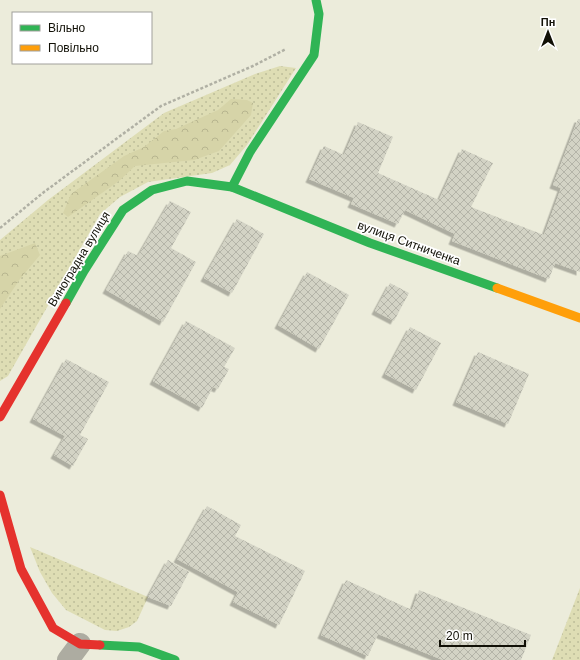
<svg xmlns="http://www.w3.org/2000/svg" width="580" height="660" font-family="Arial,sans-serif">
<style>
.grass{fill:url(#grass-dots)}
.forest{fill:url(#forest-crowns)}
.building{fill:url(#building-cross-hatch);filter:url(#shadow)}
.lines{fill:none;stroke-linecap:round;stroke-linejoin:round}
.path{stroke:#b0b0a4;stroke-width:2.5;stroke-dasharray:3 2;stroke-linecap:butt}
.street{stroke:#adaca1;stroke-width:22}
.fast{stroke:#30b455;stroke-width:9}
.slow{stroke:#ff9f0a;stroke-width:9}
.jam{stroke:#e5322d;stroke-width:9}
.labels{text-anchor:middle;stroke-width:3.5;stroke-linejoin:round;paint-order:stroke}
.street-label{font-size:12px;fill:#111006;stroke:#fff}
</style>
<defs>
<pattern id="grass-dots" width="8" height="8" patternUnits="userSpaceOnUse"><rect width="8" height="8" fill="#deddb4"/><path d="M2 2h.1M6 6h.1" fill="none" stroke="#bdbd99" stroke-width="1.8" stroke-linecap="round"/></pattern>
<pattern id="forest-crowns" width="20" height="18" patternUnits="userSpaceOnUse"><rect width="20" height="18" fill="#d6d4a8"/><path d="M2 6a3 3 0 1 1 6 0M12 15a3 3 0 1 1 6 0" fill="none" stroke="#b7b58f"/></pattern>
<pattern id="building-cross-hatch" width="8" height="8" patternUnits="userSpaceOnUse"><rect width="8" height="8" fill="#d3d3c5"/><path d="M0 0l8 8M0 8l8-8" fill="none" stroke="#b4b4a8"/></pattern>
<filter id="shadow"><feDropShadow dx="-3.5" dy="3.5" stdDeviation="0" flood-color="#0004"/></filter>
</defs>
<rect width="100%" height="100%" fill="#ececdb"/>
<g class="grass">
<polygon points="280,66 296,68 247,145 230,165 212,173 148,182 120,197 100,214 8,376 0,381 0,240 48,200 164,113 255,74"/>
<polygon points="30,547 148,597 137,621 129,627 117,631 105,630 66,610 52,593 40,572"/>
<polygon points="580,588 580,660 552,660"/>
</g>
<g class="forest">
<polygon points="231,99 247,100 253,103 251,115 219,151 194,160 135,166 119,181 68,217 63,213 71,194 124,156 144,147 164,131 176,129 218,110"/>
<polygon points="35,243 40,255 20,279 0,309 0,256"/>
</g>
<g class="building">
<polygon points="578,119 580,119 580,272 555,263 549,279 452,241 455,234 405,210 398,224 351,204 354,198 309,179 324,146 344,155 358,122 393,137 378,173 439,200 462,149 493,163 471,207 544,235 561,188 553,185"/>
<polygon points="170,201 191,212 171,248 196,262 163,322 106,290 128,251 138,256"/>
<polygon points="237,219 264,234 232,293 204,278"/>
<polygon points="307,272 349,295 319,349 278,325"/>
<polygon points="390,283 409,293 394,321 375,311"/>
<polygon points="186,321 235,348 224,367 229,369 218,389 213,387 202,408 153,381"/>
<polygon points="410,327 441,343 416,390 385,374"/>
<polygon points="478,352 529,374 508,424 456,402"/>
<polygon points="66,359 109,382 80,435 88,439 73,466 54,455 65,436 33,419"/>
<polygon points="207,506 241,525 235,536 305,571 279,625 233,602 238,592 177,559"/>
<polygon points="168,560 189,572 171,606 148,597"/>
<polygon points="346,580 412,610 419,590 531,635 521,660 443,660 378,634 368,656 321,635"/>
</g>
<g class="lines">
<polyline class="path" points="0,228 44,192 161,106 253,66 286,49"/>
<polyline class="street" points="68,660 80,644"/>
<g class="fast">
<polyline points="232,187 250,152 314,55 319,14 316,0"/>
<polyline points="66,303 84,271 123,210 152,190 187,181 232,187 370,243 497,288"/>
<polyline points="100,645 139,647 175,660"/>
</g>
<polyline class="slow" points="497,288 580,318"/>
<g class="jam">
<polyline points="0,417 66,303"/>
<polyline points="0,495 21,569 53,628 80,644 100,645"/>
</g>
</g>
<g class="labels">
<g class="street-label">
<text transform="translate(409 243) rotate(20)" y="4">вулиця Ситниченка</text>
<text transform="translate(79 259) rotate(-59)" y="4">Виноградна вулиця</text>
</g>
</g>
<rect x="12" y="12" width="140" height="52" fill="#ffffff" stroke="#a09f9b"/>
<rect x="20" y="25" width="20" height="6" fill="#30b455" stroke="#a09f9b"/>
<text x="48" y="32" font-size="12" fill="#111006">Вільно</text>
<rect x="20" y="45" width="20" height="6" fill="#ff9f0a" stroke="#a09f9b"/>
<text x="48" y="52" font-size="12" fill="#111006">Повільно</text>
<g transform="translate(548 32)" stroke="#ffffff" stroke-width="3" paint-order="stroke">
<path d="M0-3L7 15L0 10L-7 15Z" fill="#111006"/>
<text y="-6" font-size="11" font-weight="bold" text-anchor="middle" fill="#111006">Пн</text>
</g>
<path d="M440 640v6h85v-6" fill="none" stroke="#111006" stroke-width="2"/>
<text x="446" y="640" font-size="12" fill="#111006" stroke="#ffffff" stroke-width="3" paint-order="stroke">20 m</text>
</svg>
